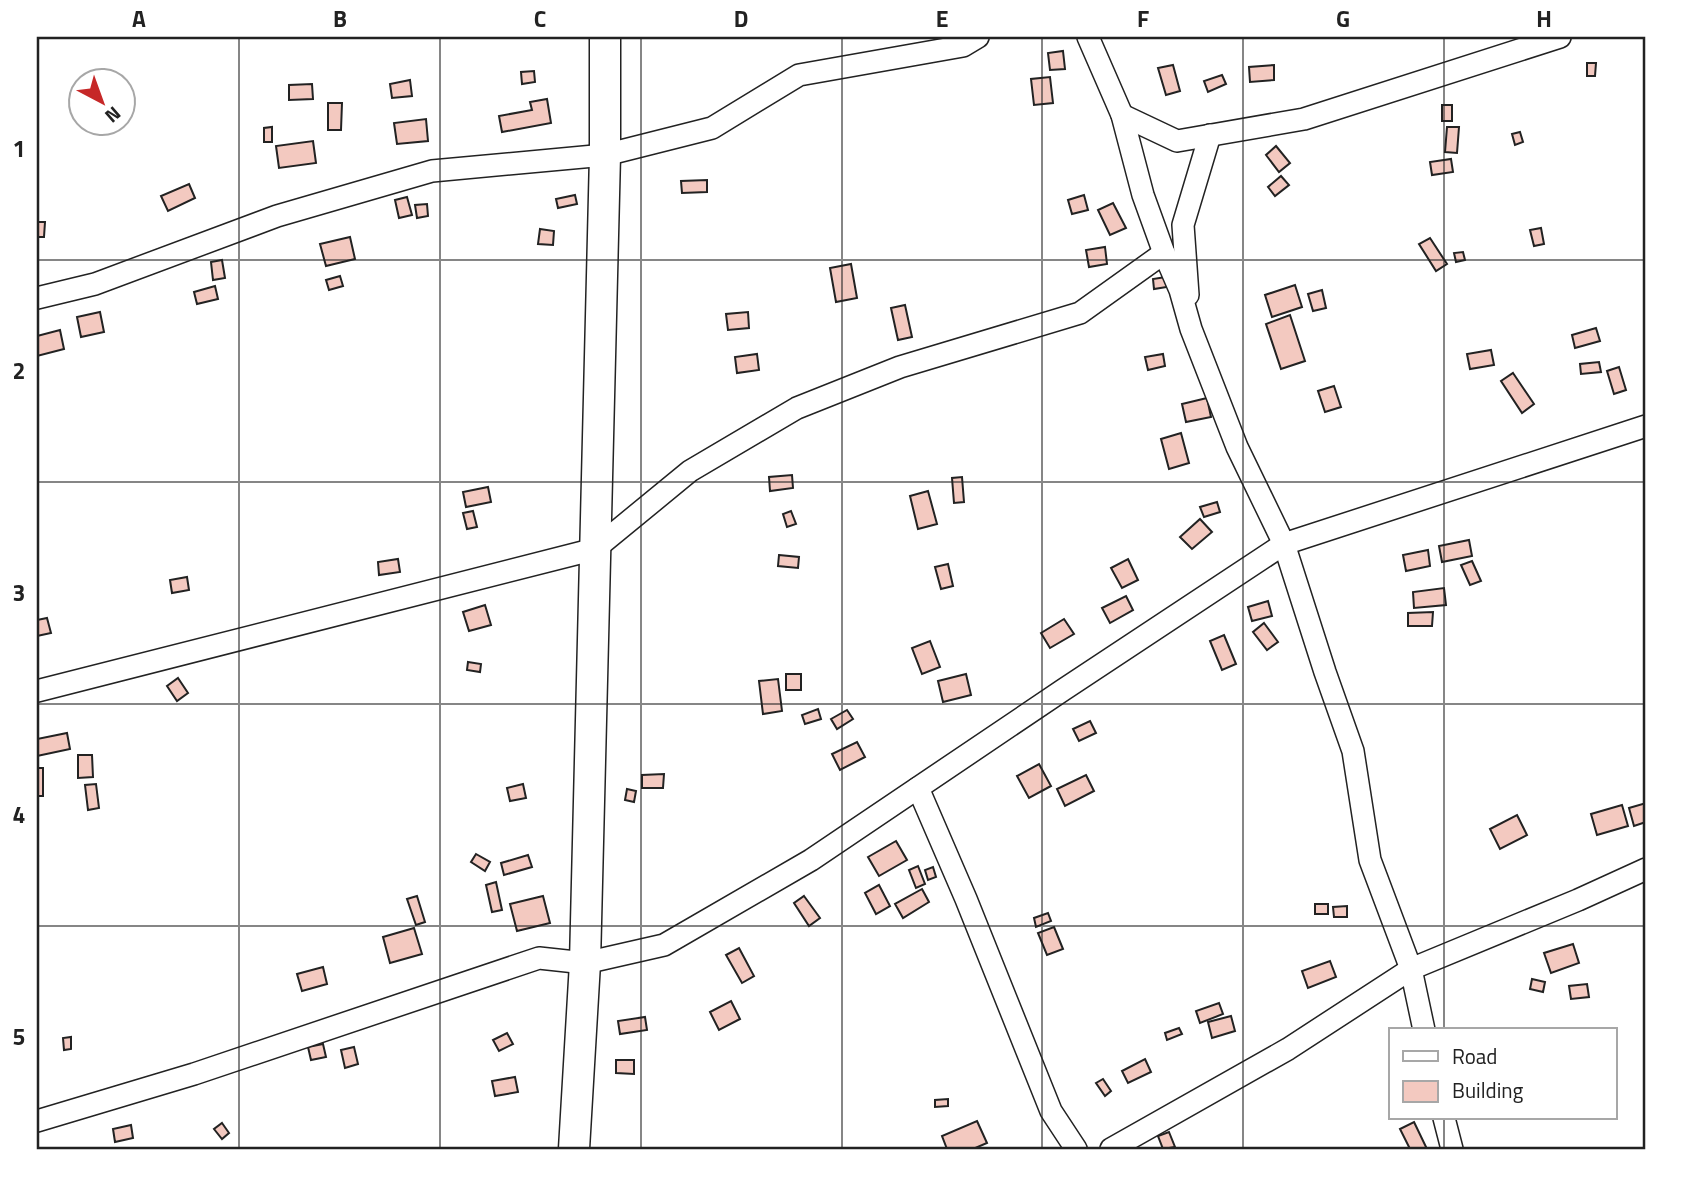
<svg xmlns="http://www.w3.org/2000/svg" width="1683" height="1186" font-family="'Titillium Web',sans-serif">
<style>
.building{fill:#f3c9c0;stroke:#222;stroke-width:2}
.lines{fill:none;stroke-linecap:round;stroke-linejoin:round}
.street-casing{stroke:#222;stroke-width:24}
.secondary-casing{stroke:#222;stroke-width:33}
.street{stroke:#fff;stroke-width:21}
.secondary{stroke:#fff;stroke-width:30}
.grid{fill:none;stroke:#222;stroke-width:2;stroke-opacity:0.55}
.neatline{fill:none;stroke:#222;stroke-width:2.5}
.grid-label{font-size:23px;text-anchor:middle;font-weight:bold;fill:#222}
</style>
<rect width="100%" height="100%" fill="#fff"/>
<g class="building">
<polygon points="1063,51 1065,69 1050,70 1048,53"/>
<polygon points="1587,63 1596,63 1595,76 1587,76"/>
<polygon points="1173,65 1180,91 1166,95 1158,68"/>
<polygon points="1274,65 1274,80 1250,82 1249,67"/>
<polygon points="534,71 535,82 522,84 521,72"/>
<polygon points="1222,75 1226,84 1208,92 1204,81"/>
<polygon points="1050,77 1053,103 1034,105 1031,79"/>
<polygon points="410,80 412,96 392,98 390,84"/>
<polygon points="312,84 313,99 289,100 289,85"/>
<polygon points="547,99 551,123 502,132 499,116 532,110 530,102"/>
<polygon points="328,103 342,103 341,130 328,130"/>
<rect x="1442" y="105" width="10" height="16"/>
<polygon points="426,119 428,141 397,144 394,123"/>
<polygon points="272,127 272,142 264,142 264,128"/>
<polygon points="1447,127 1459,127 1457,153 1445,152"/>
<polygon points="1520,132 1523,142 1515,145 1512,134"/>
<polygon points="313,141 316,163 279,168 276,146"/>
<polygon points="1276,146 1290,163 1279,172 1266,155"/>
<polygon points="1451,159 1453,172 1432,175 1430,162"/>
<polygon points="1281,176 1289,185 1275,196 1268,187"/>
<polygon points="707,180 707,192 682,193 681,181"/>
<polygon points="189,184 195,198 168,211 161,196"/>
<polygon points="575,195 577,204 558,208 556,199"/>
<polygon points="1084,195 1088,210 1072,214 1068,200"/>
<polygon points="407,197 412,215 399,218 395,200"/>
<polygon points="1113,203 1126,228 1110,235 1098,210"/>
<polygon points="427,204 428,216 417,218 415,205"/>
<polygon points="37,222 45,222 44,237 37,237"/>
<polygon points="1541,228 1544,244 1534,246 1530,230"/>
<polygon points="540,229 554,231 553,245 538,244"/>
<polygon points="350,237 355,259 326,266 320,244"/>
<polygon points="1430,238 1447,264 1436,271 1419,244"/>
<polygon points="1105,247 1107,264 1089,267 1086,250"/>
<polygon points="1463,252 1465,260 1456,262 1454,253"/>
<polygon points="222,260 225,278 213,280 211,262"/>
<polygon points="851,264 857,298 836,302 830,268"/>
<polygon points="340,276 343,286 329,290 326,280"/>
<polygon points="1172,276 1173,286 1154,289 1153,279"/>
<polygon points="1295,285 1302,307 1272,317 1265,295"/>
<polygon points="215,286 218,299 197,304 194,292"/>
<polygon points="1322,290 1326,308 1313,311 1308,294"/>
<polygon points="905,305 912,337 898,340 891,308"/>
<polygon points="100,312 104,332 81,337 77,317"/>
<polygon points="748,312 749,328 728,330 726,314"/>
<polygon points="1290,315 1305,361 1281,369 1266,324"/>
<polygon points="1596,328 1600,341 1575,348 1572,335"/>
<polygon points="60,330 64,349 37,356 37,336"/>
<polygon points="1491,350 1494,365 1470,369 1467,354"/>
<polygon points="757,354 759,370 737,373 735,357"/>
<polygon points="1163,354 1165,366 1148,370 1145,357"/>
<polygon points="1599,362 1601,372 1581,374 1580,364"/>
<polygon points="1619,367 1626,390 1614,394 1607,371"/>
<polygon points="1513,373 1534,404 1522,413 1501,381"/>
<polygon points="1334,386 1341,407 1325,412 1318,391"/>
<polygon points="1207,398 1211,417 1186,422 1182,404"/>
<polygon points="1181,433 1189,463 1169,469 1161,439"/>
<polygon points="792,475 793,488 770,491 769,477"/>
<polygon points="962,477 964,502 954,503 952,478"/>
<polygon points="488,487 491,502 466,507 463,492"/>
<polygon points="928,491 937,524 918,529 910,496"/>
<polygon points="1217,502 1220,512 1204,517 1200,507"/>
<polygon points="473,511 477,527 467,529 463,513"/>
<polygon points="791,511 796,524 787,527 783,514"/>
<polygon points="1200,519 1212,532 1192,549 1180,537"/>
<polygon points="1469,540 1472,556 1442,562 1439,546"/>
<polygon points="1428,550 1430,566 1406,571 1403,555"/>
<polygon points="779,555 799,557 798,568 778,566"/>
<polygon points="398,559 400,572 379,575 378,562"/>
<polygon points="1128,559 1138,580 1122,588 1111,568"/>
<polygon points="1472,561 1481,581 1470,585 1461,565"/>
<polygon points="948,564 953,586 941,589 935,567"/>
<polygon points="187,577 189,590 172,593 170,580"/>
<polygon points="1444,588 1446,605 1414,608 1413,592"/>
<polygon points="1126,596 1133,610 1110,623 1102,608"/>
<polygon points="1268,601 1272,616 1252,621 1248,607"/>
<polygon points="485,605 491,625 469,631 463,612"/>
<polygon points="1433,612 1432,626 1408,626 1408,613"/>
<polygon points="47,618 51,633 37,636 37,620"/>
<polygon points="1064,619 1074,634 1050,648 1041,633"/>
<polygon points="1264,623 1278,642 1267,650 1253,632"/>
<polygon points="1224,635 1236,664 1222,670 1210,641"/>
<polygon points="930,641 940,667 922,674 912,648"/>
<polygon points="468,662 481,664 480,672 467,670"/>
<rect x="786" y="674" width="15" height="16"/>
<polygon points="966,674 971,695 943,702 938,681"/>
<polygon points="178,678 188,693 177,701 167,686"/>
<polygon points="778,679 782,711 763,714 759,681"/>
<polygon points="818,709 821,719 805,724 802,715"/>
<polygon points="847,710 853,719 837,729 831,719"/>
<polygon points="1090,721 1096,733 1079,741 1073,729"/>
<polygon points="67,733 70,749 37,756 37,739"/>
<polygon points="857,742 865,757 840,770 832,754"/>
<polygon points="78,755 92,755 93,777 78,778"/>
<polygon points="1039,764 1051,786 1029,798 1017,776"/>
<rect x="37" y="768" width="6" height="28"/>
<polygon points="664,774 663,788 642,788 642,775"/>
<polygon points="1086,775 1094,791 1065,806 1057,789"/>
<polygon points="96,784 99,808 88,810 85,785"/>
<polygon points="523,784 526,798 510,801 507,788"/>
<polygon points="627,789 636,791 634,802 625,800"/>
<polygon points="1646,803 1646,822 1634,826 1629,808"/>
<polygon points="1622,805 1628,826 1597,835 1591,814"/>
<polygon points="1517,815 1527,835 1500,849 1490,829"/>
<polygon points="896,841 907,860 879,876 868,857"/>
<polygon points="476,854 490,862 485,871 471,862"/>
<polygon points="528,855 532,867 504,875 501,863"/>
<polygon points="918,866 925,884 916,888 909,870"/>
<polygon points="933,867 936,877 928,880 925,870"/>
<polygon points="496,882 502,910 492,912 486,885"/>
<polygon points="879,885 890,906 876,914 865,893"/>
<polygon points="922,889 929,902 903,918 895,904"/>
<polygon points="417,896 425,922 416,925 407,899"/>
<polygon points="543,896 550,923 517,931 510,904"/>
<polygon points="804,896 820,918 809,926 794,903"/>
<rect x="1315" y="904" width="13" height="10"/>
<polygon points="1347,906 1347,917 1334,917 1333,907"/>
<polygon points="1048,913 1051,921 1036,927 1034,918"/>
<polygon points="1054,927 1063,949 1047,955 1038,933"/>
<polygon points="414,928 422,954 390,963 383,937"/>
<polygon points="1573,944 1579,963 1551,973 1544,953"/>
<polygon points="739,948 754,976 742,983 726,955"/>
<polygon points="1330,961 1336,977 1308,988 1302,971"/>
<polygon points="323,967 327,984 302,991 297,974"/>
<polygon points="1532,979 1545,982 1543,992 1530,989"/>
<polygon points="1587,984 1589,997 1571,999 1569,986"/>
<polygon points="731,1001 740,1019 719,1030 710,1012"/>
<polygon points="1219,1003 1223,1014 1200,1023 1196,1011"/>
<polygon points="1231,1016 1235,1031 1212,1038 1208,1022"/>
<polygon points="645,1017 647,1030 620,1034 618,1021"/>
<polygon points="1179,1028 1182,1034 1167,1040 1165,1033"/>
<polygon points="507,1033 513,1044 499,1051 493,1040"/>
<polygon points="71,1037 71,1049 64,1050 63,1038"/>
<polygon points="323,1044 326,1057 311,1060 308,1047"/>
<polygon points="354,1047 358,1064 345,1068 341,1050"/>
<polygon points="1145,1059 1151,1072 1128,1083 1122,1071"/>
<polygon points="616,1060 634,1060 634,1074 616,1073"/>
<polygon points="515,1077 518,1092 495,1096 492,1081"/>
<polygon points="1103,1079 1111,1091 1105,1096 1096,1083"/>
<polygon points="948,1099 948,1106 935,1107 935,1100"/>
<polygon points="977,1121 987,1143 973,1149 947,1149 942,1136"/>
<polygon points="1414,1122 1427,1149 1410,1149 1400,1129"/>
<polygon points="222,1123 229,1133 222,1139 214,1129"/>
<polygon points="131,1125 133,1138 115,1142 113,1129"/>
<polygon points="1169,1132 1175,1147 1163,1149 1158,1136"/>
</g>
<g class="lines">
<defs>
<g id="street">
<polyline points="1088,37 1122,115 1143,195 1164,253 1180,290 1191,329 1237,447 1284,544 1325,672 1353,751 1370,860 1411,969 1424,1030"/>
<polyline points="1122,115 1177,141 1304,119 1560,37"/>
<polyline points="1188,295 1183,225 1210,135"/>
<polyline points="37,298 95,284 277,216 432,171 605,155 712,128 799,75 963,46 978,37"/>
<polyline points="37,691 595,549 690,471 797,408 900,367 1080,313 1164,253"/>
<polyline points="918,788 966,899 1051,1111 1076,1149"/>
<polyline points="1444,1118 1452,1149"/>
<polyline points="37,1121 194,1074 539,958 585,963 664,945 811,860 1063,690 1284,544 1646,426"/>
<polyline points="1111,1149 1288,1049 1411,969 1578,900 1646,869"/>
</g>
<polyline id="secondary" points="574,1149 585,963 605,155 605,37"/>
</defs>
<use href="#street" class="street-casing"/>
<use href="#secondary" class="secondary-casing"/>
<use href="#street" class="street"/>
<use href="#secondary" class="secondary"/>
</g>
<path class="grid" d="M239,37V1149M440,37V1149M641,37V1149M842,37V1149M1042,37V1149M1243,37V1149M1444,37V1030M37,260H1646M37,482H1646M37,704H1646M37,926H1646M1444,1118V1149"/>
<rect width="1683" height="1186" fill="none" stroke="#ffffff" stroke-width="77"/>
<rect x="1389" y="1028" width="228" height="91" fill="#ffffff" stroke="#a7a7a7" stroke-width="2"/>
<rect x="1403" y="1051" width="35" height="10" fill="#ffffff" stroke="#a7a7a7" stroke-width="2"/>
<text x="1452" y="1064" font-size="21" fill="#222222">Road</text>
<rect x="1403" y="1081" width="35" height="21" fill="#f3c9c0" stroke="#a7a7a7" stroke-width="2"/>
<text x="1452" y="1098" font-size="21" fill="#222222">Building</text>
<g transform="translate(102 102) rotate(139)"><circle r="33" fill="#ffffff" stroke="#a7a7a7" stroke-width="2"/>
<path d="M0-5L12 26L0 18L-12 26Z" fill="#c62828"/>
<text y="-10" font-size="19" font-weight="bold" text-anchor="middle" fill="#222222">N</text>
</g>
<rect x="38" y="38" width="1606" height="1110" class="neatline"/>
<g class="grid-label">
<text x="139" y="27">A</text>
<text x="340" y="27">B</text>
<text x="540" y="27">C</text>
<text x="741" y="27">D</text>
<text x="942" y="27">E</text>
<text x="1143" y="27">F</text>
<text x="1343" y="27">G</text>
<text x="1544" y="27">H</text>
<text x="19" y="157">1</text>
<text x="19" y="379">2</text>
<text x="19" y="601">3</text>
<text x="19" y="823">4</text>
<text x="19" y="1045">5</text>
</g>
</svg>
